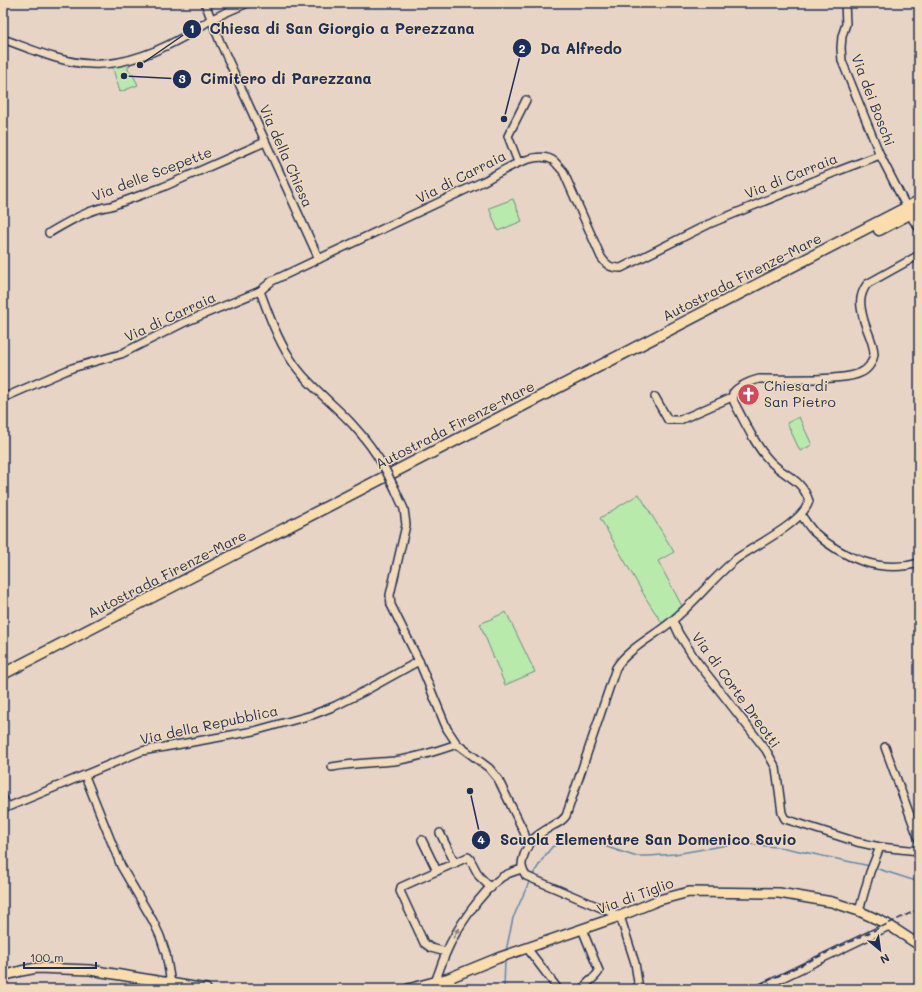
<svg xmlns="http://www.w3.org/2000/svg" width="922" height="992" font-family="Mali,sans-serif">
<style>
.green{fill:#b7eaab;stroke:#698c84}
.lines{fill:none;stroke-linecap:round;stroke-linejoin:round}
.stream{stroke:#5d8ab1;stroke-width:1.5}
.minor-casing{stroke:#1b2f5e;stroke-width:10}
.major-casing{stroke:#1b2f5e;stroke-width:12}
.highway-casing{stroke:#1b2f5e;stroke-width:13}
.minor{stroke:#f0dab9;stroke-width:7}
.major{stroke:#faddab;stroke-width:9}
.highway{stroke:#faddab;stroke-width:10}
.rail{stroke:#1b2f5e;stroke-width:1.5;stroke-dasharray:6 3;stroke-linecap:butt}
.minor-bridge-casing{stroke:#1b2f5e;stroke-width:10;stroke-linecap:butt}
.minor-bridge{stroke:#f0dab9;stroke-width:7}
.oneway{fill:#86848c}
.labels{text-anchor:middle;stroke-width:3;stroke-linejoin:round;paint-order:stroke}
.street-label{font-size:14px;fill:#1b2f5e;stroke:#f0dab9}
.poi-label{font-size:14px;fill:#1b2f5e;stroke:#f0dab9;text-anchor:start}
.leader{fill:none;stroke:#1b2f5e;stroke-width:1.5}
.callout-dot{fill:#1b2f5e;stroke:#f0dab9;stroke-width:1.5}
.mark-label{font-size:12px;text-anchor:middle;font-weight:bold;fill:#fff}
.callout-label{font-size:15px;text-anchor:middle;font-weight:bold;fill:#1b2f5e;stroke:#f0dab9;stroke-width:3;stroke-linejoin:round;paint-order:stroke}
</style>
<rect width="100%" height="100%" fill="#e8d4c4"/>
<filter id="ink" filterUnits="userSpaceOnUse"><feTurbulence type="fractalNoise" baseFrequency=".025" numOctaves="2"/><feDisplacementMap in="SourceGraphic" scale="8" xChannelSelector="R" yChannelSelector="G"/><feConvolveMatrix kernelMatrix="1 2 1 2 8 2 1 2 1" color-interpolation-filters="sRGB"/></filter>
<g filter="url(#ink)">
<g class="green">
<polygon points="130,62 131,64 128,67 128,70 132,73 138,85 120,92 112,66"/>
<polygon points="513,199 522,221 498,231 489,208"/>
<polygon points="799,417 812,445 800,451 787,423"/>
<polygon points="639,494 674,552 658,561 682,606 662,623 647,600 600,518"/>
<polygon points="506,612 535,672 505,685 480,624"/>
</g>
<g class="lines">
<g class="stream">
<polyline points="875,868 919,882"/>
<polyline points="532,876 544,857 552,847 567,839 586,840 634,856 649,856 675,854 739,843 785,848 870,866"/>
<polyline points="506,951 513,918 530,880"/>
<polyline points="504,989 505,959"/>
</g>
<defs>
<g id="minor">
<polyline points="205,3 220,42 319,259"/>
<polyline points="845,3 846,24 842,36 841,48 842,61 880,155 904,202"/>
<path d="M3,39C31,49 61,63 91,64C127,66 164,49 194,31C200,27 206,22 212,19C224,13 236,8 248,3"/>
<polyline points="518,162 508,136 526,100"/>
<polyline points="913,220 919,228"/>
<path d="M49,233C68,222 89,209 111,206L163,187L265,142"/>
<path d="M260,291C268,313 277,338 290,358C306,384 332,402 353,425C365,438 376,453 385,469"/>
<polyline points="655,397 668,420 680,420 732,397"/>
<path d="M3,398L72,368L121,354L183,323L260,291L272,281L484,181C501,172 536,148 554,161C557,164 560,168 563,171L601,257C607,266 611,268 621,268L709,224L838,171L880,155"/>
<polyline points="395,489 404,509 406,525 390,595 391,605 419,661 447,729 457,744 489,768 498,779 524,832 528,845"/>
<path d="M801,515C805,520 809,527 814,532C842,558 881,574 919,563"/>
<polyline points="673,621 679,634 695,659 766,750 776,768 782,813 785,819 857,842 880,847 919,851"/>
<polyline points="885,747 919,840"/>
<path d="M332,767C353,763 373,763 394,761C415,758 437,751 457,744"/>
<polyline points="85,776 121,866 153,921 160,936 166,954 172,989"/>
<polyline points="3,798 7,807"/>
<polyline points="3,809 142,751 254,731 312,715 335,706 365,691 419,661"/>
<polyline points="440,833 455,863"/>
<polyline points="422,840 437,871"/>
<polyline points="859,911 870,872 880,847"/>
<path d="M582,929L599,971C596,978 587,981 583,989"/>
<polyline points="527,948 558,989"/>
<polyline points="446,952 431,948 424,943 400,891 401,887 468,857 470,859 479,876 491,888"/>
<polyline points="449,978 452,989"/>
<path d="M435,982C439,972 442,962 446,953C456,929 481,892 502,877C508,873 515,871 522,869"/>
<path d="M639,989L635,963L620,916L526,876C521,868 521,864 524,855C530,838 539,834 554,825C559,823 563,820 566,816L616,668C626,650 656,635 672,621C695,602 713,578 736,559C755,545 803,523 809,501C801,477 784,477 769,460C756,447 743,419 734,402L733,393C738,386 751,381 759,379C784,379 808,380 833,378C842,377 852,377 860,373C868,370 873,362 874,354C874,343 867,331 864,321C860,306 858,297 867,284L919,255"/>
<polyline points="759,989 889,926"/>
</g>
<g id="major">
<polyline points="3,976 21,971 37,968 90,970 206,989"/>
<polyline points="408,989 449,978 498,958 620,916 659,900 689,892 779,893 832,902 859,911 887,924 919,945"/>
</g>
<g id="highway">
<polyline points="879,230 919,209"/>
<polyline points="3,674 919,201"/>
</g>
</defs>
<use href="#minor" class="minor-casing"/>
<use href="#major" class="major-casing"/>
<use href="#highway" class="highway-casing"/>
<use href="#minor" class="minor"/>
<use href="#major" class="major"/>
<use href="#highway" class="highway"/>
<polyline class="rail" points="751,989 919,909"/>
<defs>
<polyline id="minor-bridge" points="385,469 395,489"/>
</defs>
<use href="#minor-bridge" class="minor-bridge-casing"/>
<use href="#minor-bridge" class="minor-bridge"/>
</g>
<defs><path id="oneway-solid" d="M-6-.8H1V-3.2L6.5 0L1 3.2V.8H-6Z"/></defs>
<use class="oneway" href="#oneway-solid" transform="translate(456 933) rotate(-61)"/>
</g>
<defs>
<symbol id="church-disc" viewBox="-11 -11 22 22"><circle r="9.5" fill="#d1495b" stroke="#f0dab9"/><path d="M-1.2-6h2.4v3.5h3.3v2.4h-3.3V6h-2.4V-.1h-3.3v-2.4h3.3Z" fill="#fff"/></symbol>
</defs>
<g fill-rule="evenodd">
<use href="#church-disc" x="736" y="382" width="25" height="25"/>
</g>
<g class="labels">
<g class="street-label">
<text transform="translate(873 100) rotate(69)" y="5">Via dei Boschi</text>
<text transform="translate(286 156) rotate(66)" y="5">Via della Chiesa</text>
<text transform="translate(152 174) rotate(-21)" y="5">Via delle Scepette</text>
<text transform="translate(791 176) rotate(-22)" y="5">Via di Carraia</text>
<text transform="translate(461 177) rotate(-27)" y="5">Via di Carraia</text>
<text transform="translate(742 277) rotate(-27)" y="5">Autostrada Firenze-Mare</text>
<text transform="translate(170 317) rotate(-25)" y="5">Via di Carraia</text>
<text transform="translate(455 425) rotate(-27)" y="5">Autostrada Firenze-Mare</text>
<text transform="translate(167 574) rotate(-27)" y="5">Autostrada Firenze-Mare</text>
<text transform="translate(736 690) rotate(54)" y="5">Via di Corte Dreotti</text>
<text transform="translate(209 725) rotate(-12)" y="5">Via della Repubblica</text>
<text transform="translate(635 896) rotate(-20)" y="5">Via di Tiglio</text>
</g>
<g class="poi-label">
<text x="764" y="391">Chiesa di<tspan x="764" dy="16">San Pietro</tspan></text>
</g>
</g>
<path class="leader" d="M140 65L192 29M504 119L522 48M124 76L182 79M470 791L481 840"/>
<g class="callout-dot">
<circle cx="140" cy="65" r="4"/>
<circle cx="504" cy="119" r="4"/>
<circle cx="124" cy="76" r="4"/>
<circle cx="470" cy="791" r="4"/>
<circle cx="192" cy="29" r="10"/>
<circle cx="522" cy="48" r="10"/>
<circle cx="182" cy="79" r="10"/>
<circle cx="481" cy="840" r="10"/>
</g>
<g class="mark-label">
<text x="192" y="33">1</text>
<text x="522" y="53">2</text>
<text x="182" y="83">3</text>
<text x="481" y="844">4</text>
</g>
<g class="callout-label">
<text x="342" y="34">Chiesa di San Giorgio a Perezzana</text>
<text x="581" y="54">Da Alfredo</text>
<text x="286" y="84">Cimitero di Parezzana</text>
<text x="648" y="845">Scuola Elementare San Domenico Savio</text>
</g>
<rect width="922" height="992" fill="none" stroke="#f0dab9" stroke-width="16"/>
<rect x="8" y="8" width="906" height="976" fill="none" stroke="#1b2f5e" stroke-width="1.5" filter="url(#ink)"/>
<g transform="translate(880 950) rotate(151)" stroke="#f0dab9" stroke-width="3" paint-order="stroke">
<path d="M0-3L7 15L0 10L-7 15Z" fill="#1b2f5e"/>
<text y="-6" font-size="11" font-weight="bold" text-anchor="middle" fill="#1b2f5e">N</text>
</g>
<path d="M24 962v6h72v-6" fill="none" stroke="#1b2f5e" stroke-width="2"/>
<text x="30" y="962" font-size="12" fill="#1b2f5e" stroke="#f0dab9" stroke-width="3" paint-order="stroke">100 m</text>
</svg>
